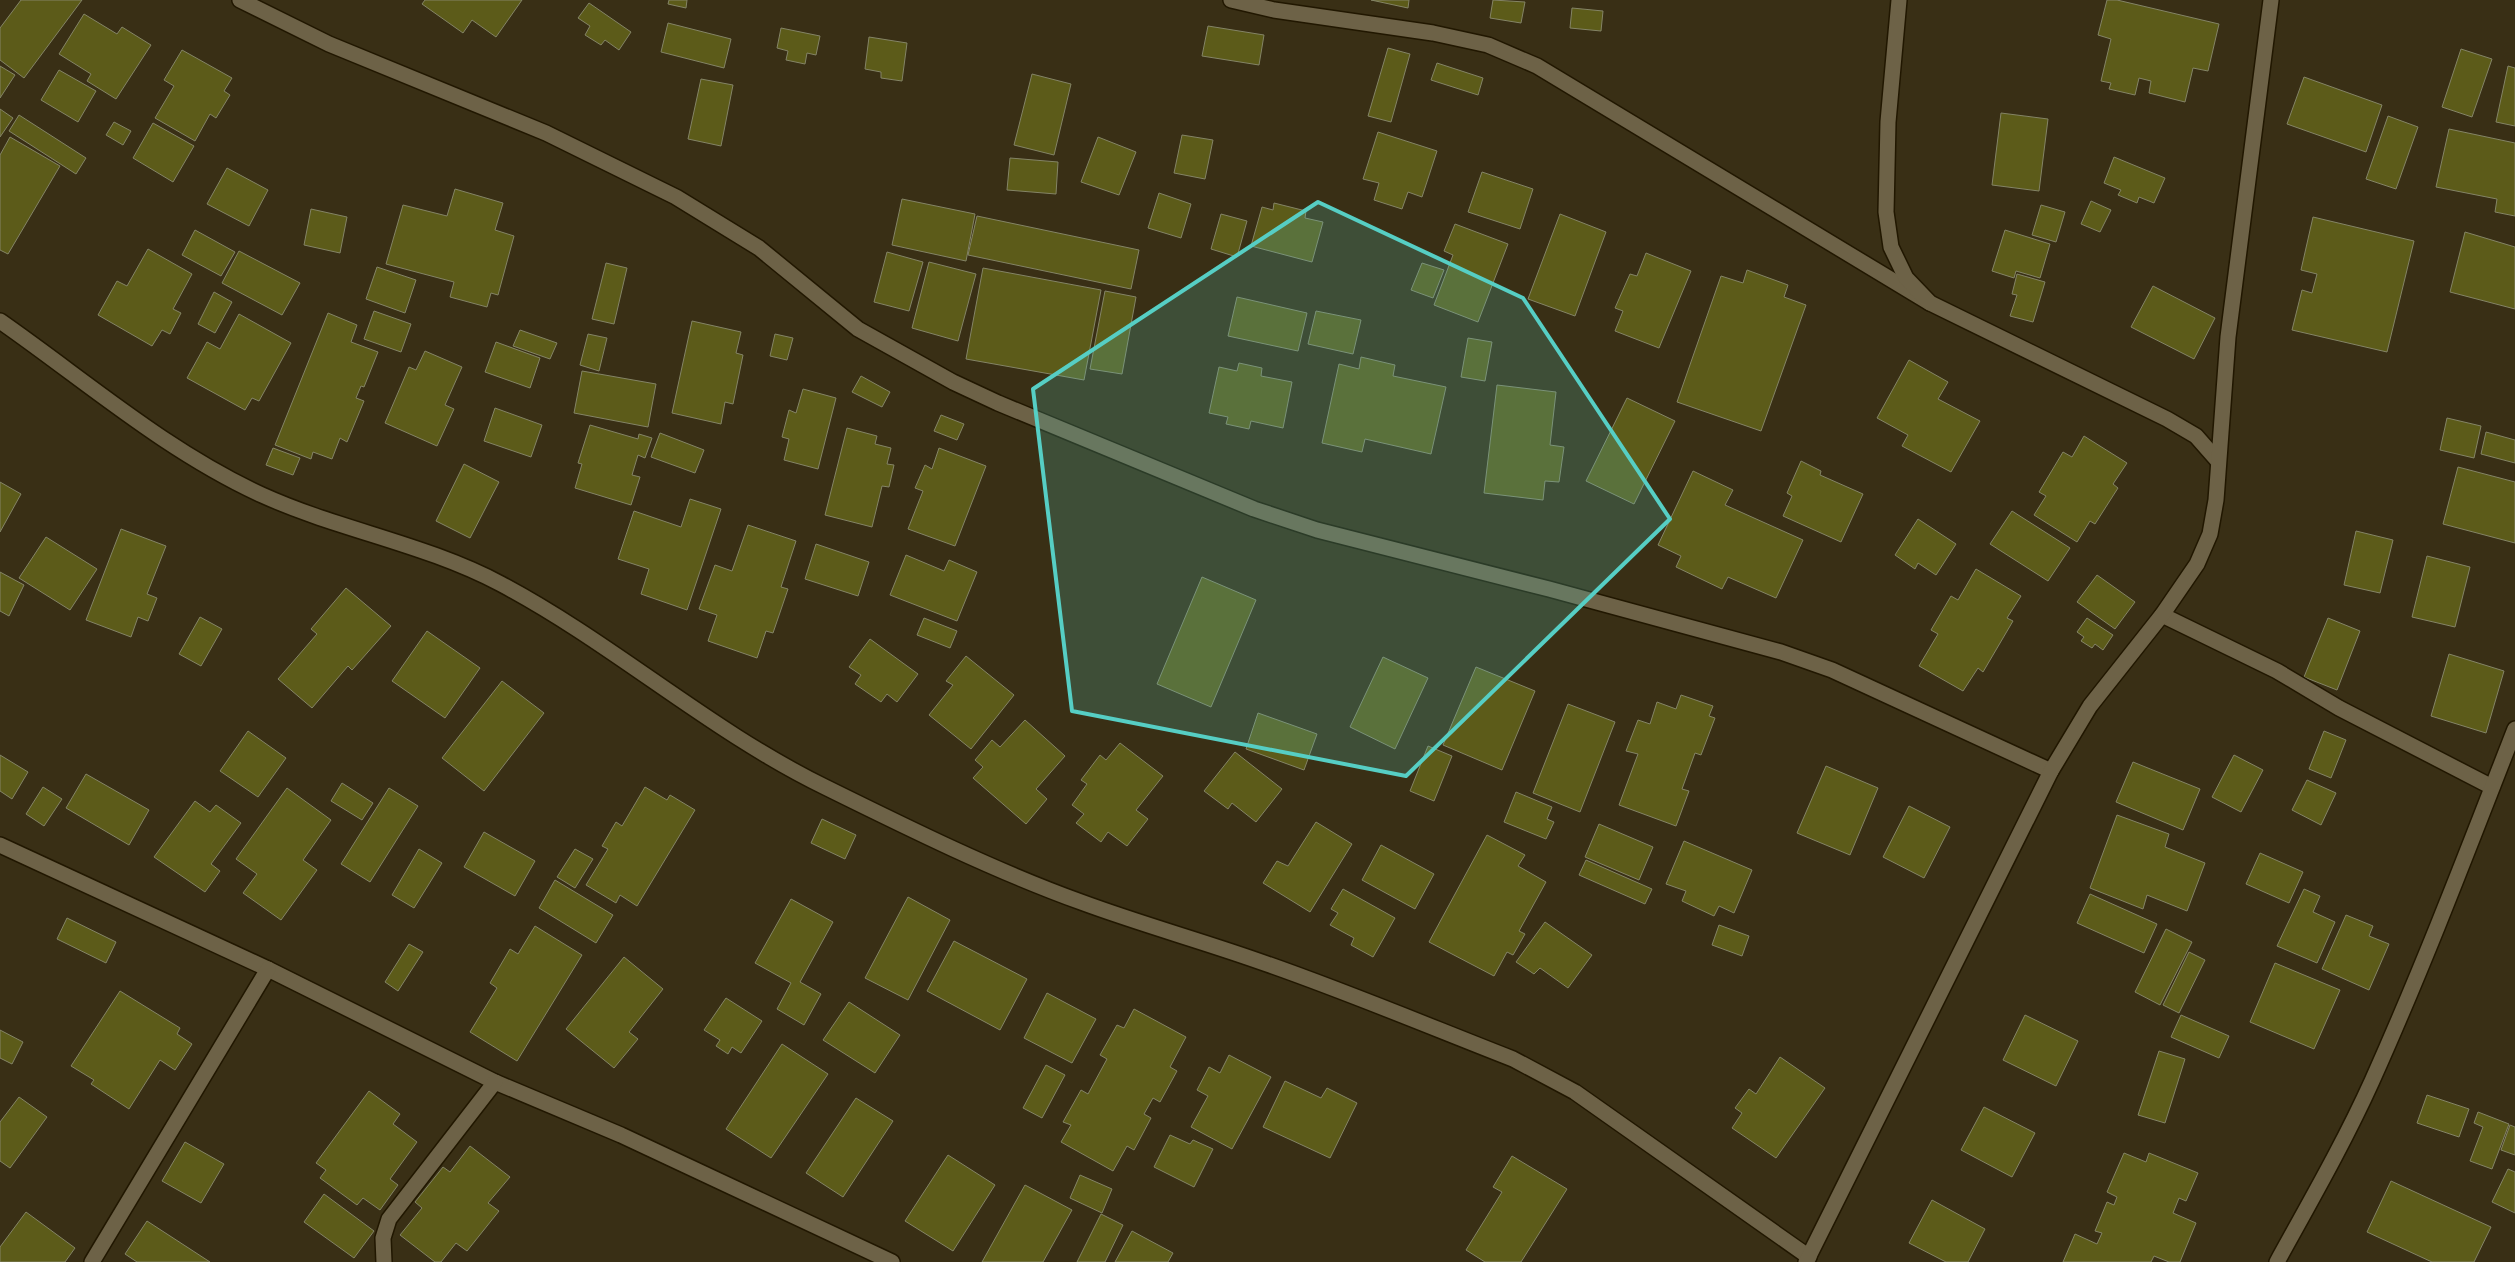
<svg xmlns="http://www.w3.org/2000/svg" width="2515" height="1262" font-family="'Nunito Sans',sans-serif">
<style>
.building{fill:#5c5b19;stroke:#848466}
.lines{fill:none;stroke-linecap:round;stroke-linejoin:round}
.street-casing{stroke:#211700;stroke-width:18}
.street{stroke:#6d6247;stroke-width:15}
.marked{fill:#56cec4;fill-opacity:0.2;stroke:#56cec4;stroke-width:4;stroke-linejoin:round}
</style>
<rect width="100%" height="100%" fill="#392f15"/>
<g class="building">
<polygon points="21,0 82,0 24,78 0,60 0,28"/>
<polygon points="425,0 522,0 496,37 472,20 463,33 422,4"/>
<polygon points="669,0 687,0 686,8 668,4"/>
<polygon points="1371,0 1409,0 1408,8"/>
<polygon points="1493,0 1525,2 1521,23 1490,18"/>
<polygon points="2107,0 2117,0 2219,24 2208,71 2193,68 2185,102 2149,93 2151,81 2139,78 2135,95 2109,89 2111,83 2101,81 2111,39 2098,35"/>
<polygon points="589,3 631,32 619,50 605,40 601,45 585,35 590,26 578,18"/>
<polygon points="1572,8 1603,11 1601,31 1570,28"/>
<polygon points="84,14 117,34 122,27 151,45 116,99 87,81 91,74 59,54"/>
<polygon points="668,23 731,39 724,68 661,52"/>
<polygon points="1208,26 1264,35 1259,65 1202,56"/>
<polygon points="781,28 820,36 816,55 807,53 805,64 786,60 788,51 777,48"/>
<polygon points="869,37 907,43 902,81 881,78 881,72 865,69"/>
<polygon points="1388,48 1410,54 1391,122 1368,116"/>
<polygon points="2461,49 2492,59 2472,117 2442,107"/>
<polygon points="182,50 232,78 224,91 230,95 216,118 210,114 195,141 155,118 174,86 164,80"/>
<polygon points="1437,63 1483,78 1478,95 1431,80"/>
<polygon points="0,66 15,75 0,98"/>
<polygon points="2508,66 2515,68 2515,126 2496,122"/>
<polygon points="59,70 96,91 78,122 41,100"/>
<polygon points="1032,74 1071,84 1054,155 1014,145"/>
<polygon points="2304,77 2382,105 2366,152 2287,124"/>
<polygon points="701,79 733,85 721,146 688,139"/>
<polygon points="0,109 13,118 0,137"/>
<polygon points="2001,113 2048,119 2039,191 1992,185"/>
<polygon points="19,115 86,158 76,174 9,131"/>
<polygon points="2388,116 2418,127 2396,189 2366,179"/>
<polygon points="114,122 131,131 123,145 106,135"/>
<polygon points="153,123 194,146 173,182 133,158"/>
<polygon points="2449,129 2515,143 2515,216 2495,212 2497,199 2436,187"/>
<polygon points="1378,132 1437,151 1422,197 1408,192 1402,209 1374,200 1379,183 1363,179"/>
<polygon points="1182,135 1213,140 1205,179 1174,173"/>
<polygon points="10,137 60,166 8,254 0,250 0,155"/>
<polygon points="1098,137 1136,152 1119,195 1081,182"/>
<polygon points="2114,157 2165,178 2154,203 2139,197 2137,203 2118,195 2121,190 2104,183"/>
<polygon points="1010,158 1058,162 1056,194 1007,190"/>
<polygon points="227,168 268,190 249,226 207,204"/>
<polygon points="1482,172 1533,189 1520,229 1468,212"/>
<polygon points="455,189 503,203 495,230 514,236 498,295 491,293 487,307 450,297 454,282 386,264 403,205 447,216"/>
<polygon points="1159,193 1191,204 1181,238 1148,228"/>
<polygon points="902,199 975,214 966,261 892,245"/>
<polygon points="2091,201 2111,210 2100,232 2081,224"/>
<polygon points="1274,203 1306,211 1305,218 1323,222 1312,262 1251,246 1262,207 1273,210"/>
<polygon points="2041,205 2065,212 2056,242 2032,235"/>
<polygon points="311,209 347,217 340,253 304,245"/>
<polygon points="1221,214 1247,221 1237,257 1211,249"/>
<polygon points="1560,214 1606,232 1575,316 1528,299"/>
<polygon points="977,216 1139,250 1131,289 968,255"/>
<polygon points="2313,217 2414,241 2387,352 2292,330 2302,290 2312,293 2317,274 2301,270"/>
<polygon points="1455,224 1508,244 1478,322 1434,305 1453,255 1444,251"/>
<polygon points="195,230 235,252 221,276 182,255"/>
<polygon points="2005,230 2050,244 2040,278 2016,271 2014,278 1992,271"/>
<polygon points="2465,232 2515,247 2515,309 2450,292"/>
<polygon points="148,249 192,274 173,309 181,313 170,334 162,330 152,346 98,315 117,281 127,286"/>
<polygon points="239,251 300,283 282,315 222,283"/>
<polygon points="887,252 923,262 909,311 874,302"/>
<polygon points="1646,253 1691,271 1659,348 1615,331 1623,311 1615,308 1630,274 1637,276"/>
<polygon points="929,262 976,274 958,341 912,328"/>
<polygon points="606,263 627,268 614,324 592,319"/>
<polygon points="1422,263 1444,270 1433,298 1411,290"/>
<polygon points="377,267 416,280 405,313 366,299"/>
<polygon points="983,268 1101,290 1084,380 966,359"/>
<polygon points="1747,270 1788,285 1784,297 1806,305 1761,431 1677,402 1721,276 1743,283"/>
<polygon points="2017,274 2045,282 2033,322 2010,316 2017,295 2012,294"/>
<polygon points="2153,286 2215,318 2194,359 2131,327"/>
<polygon points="1105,291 1136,297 1122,374 1090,369"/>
<polygon points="214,292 232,302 215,333 198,324"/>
<polygon points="1237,297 1307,313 1298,351 1228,336"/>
<polygon points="374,311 411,324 401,352 364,339"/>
<polygon points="1316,311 1361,320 1353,354 1308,344"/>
<polygon points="328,313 357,325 351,342 378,352 364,387 361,386 356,398 364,401 347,442 340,438 332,459 313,452 311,459 275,445"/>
<polygon points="239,314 291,343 259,401 252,398 245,410 187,378 207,342 220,349"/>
<polygon points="692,321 741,332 736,353 743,355 733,404 725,402 721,424 672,413"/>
<polygon points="520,330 557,343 550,359 513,346"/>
<polygon points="588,334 607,338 599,371 580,365"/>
<polygon points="775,334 793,338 787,360 770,356"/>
<polygon points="1468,338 1492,342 1485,381 1461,377"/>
<polygon points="496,342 540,358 530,388 485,372"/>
<polygon points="425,351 462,367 445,405 454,409 437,446 385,423 409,367 416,370"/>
<polygon points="1361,357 1395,365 1393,376 1446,387 1431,454 1365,439 1362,452 1322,443 1339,364 1359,369"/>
<polygon points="1909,360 1948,382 1938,399 1980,421 1951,472 1902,446 1908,435 1877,418"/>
<polygon points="1239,363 1262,368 1261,376 1292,382 1283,428 1251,421 1249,429 1226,424 1228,417 1209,413 1219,367 1237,371"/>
<polygon points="582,371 656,384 648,427 574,413"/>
<polygon points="861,376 890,392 882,407 852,392"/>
<polygon points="1497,385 1556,392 1550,445 1564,447 1559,482 1545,481 1543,500 1484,493"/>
<polygon points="803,389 836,398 818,469 784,460 789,439 782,437 789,410 796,413"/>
<polygon points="1627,398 1675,421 1634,504 1586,481"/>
<polygon points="495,408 542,425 531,457 484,441"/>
<polygon points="941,415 964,424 957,440 934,431"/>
<polygon points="2447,418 2481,426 2474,458 2440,450"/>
<polygon points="590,425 638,439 639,434 652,438 645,458 638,455 632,475 640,477 631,505 575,488 582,464 578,463"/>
<polygon points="847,428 877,436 875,444 891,448 887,464 894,465 889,487 882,486 872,527 825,515"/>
<polygon points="2486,432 2515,440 2515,463 2481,454"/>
<polygon points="660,433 704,450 695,473 651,457"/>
<polygon points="2084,436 2127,463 2113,484 2118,488 2095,524 2090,521 2077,542 2034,515 2046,496 2039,492 2063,452 2072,457"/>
<polygon points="273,448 300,458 293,475 266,465"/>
<polygon points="939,448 986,466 955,546 908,529 923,491 915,488 925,465 932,469"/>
<polygon points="1801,461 1821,471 1820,475 1863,494 1841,542 1783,516 1792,496 1787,493"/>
<polygon points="464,464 499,482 470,538 436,521"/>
<polygon points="2458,467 2515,482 2515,543 2443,524"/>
<polygon points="1693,471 1733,490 1725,505 1803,540 1776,598 1728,577 1722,589 1676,567 1681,556 1658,545"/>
<polygon points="0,482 21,494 0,532"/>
<polygon points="690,499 721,509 687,610 641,594 649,569 618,559 634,511 681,527"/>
<polygon points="2012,511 2070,548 2048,581 1990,544"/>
<polygon points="1918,519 1956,544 1936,575 1918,563 1915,569 1895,555"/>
<polygon points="748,525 796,541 781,587 788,589 773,633 766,631 757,658 708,641 717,615 699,609 715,565 732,571"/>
<polygon points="121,529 166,546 147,594 157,598 148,621 138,617 131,637 86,620"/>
<polygon points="2356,531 2393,540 2380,593 2344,585"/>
<polygon points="46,537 97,569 70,610 19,578"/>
<polygon points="816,544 869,562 858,596 805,579"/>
<polygon points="906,555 944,571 949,560 977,572 957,621 890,595"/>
<polygon points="2427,556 2470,567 2455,627 2412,617"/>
<polygon points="1976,569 2021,596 2007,618 2013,621 1983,672 1978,668 1963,691 1919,666 1938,634 1931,630 1951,596 1958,600"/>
<polygon points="0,572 24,585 9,616 0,611"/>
<polygon points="2097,575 2135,602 2115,629 2077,602"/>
<polygon points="1202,577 1256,600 1211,707 1157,684"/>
<polygon points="346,588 391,626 352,670 348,666 312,708 278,679 317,634 311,629"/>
<polygon points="200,617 222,629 201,666 179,654"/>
<polygon points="924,618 957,631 950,648 917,635"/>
<polygon points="2087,618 2113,635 2103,650 2095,644 2092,648 2081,641 2084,637 2077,632"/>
<polygon points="2328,618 2360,631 2337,690 2304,677"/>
<polygon points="427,631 480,668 445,718 392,681"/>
<polygon points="870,639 918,674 897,702 887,694 881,702 855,684 861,675 849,667"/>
<polygon points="2449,654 2504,671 2486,733 2431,716"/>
<polygon points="966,656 1014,695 971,749 929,715 953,685 946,681"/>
<polygon points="1383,657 1428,678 1395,749 1350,727"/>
<polygon points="1476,667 1535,691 1502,770 1443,745"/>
<polygon points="502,681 544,713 484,791 442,758"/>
<polygon points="1681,695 1713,706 1709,716 1715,718 1701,755 1695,753 1682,789 1689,791 1676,826 1619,805 1638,754 1626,751 1638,720 1650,724 1657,702 1676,709"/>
<polygon points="1568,704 1615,722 1580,812 1533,793"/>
<polygon points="1258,713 1317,734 1304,770 1246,749"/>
<polygon points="1025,720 1065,756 1036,789 1047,799 1026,824 973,778 983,767 975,760 992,740 1000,747"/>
<polygon points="248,731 286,758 258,797 220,771"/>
<polygon points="2324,731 2346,740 2331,778 2309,769"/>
<polygon points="1120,743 1163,776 1136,810 1148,819 1127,846 1108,832 1101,842 1076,823 1084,814 1072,805 1087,784 1081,780 1100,755 1106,760"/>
<polygon points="1428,746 1452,756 1434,801 1410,791"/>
<polygon points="1235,752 1282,789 1256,822 1232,803 1228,809 1204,791"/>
<polygon points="0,755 28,772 12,799 0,791"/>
<polygon points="2234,755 2263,770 2241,812 2212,797"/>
<polygon points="2133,762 2200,789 2183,830 2116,802"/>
<polygon points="1826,766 1878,788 1850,855 1797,833"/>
<polygon points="86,774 149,810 129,845 66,808"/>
<polygon points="2307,780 2336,793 2321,825 2292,810"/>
<polygon points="342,783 373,803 362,820 331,801"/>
<polygon points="43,787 62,799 44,826 26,814"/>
<polygon points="645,787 667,800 670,795 695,810 637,906 620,895 616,903 586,885 608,849 602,846 616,822 622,826"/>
<polygon points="287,788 331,820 303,860 317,870 281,920 243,893 257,874 236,859"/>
<polygon points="389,788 418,806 370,882 341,864"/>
<polygon points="1516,792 1552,807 1547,819 1554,822 1546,839 1504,822"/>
<polygon points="195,801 210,812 216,805 241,823 211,864 220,871 205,892 154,857"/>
<polygon points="1909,806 1950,827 1924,878 1883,857"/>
<polygon points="2117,815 2169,834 2165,847 2205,863 2187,911 2147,895 2143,909 2090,888"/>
<polygon points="822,819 856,835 845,859 811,843"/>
<polygon points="1316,822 1352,844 1310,912 1263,883 1277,861 1288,866"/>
<polygon points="1599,824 1653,847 1639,880 1585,857"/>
<polygon points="484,832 535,861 515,896 464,867"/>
<polygon points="1487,835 1525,855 1518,866 1546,882 1519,931 1525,934 1513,955 1507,952 1494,976 1429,942"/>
<polygon points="1684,841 1752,870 1734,913 1719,906 1714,916 1682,901 1686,891 1666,884"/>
<polygon points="1381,845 1434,874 1415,909 1362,880"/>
<polygon points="419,849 442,863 414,908 392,895"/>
<polygon points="575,849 593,859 575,888 557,877"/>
<polygon points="2260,853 2303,872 2289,903 2246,884"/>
<polygon points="1586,860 1652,889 1645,904 1579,875"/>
<polygon points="555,880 613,915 596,943 539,908"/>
<polygon points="1343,889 1395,918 1373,957 1351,945 1354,938 1330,925 1338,913 1331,909"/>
<polygon points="2304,889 2320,896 2313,912 2335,922 2317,963 2277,946"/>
<polygon points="2090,894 2157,924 2144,953 2077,923"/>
<polygon points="908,897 950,920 908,1000 865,978"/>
<polygon points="791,899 833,922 800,982 821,994 804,1025 777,1009 791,983 755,963"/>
<polygon points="2346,915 2373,926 2369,936 2389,944 2369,990 2322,969"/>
<polygon points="67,918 116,942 106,963 57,939"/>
<polygon points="1545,922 1592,955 1568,988 1540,968 1534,974 1516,962"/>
<polygon points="1719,925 1749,936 1742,956 1712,945"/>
<polygon points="535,926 582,955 517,1061 470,1032 497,988 490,983 510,949 518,954"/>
<polygon points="2166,929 2192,942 2160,1005 2135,992"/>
<polygon points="954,941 1027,979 1000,1030 927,991"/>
<polygon points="409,944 423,952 398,991 385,982"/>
<polygon points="2189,952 2205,960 2179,1013 2163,1005"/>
<polygon points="624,957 663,989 629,1032 638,1039 614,1068 566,1029"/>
<polygon points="2275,963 2340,990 2314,1049 2250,1022"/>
<polygon points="120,991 180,1028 177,1034 192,1044 175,1070 160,1060 129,1109 91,1084 94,1080 71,1066"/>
<polygon points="1047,993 1096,1019 1072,1063 1024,1038"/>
<polygon points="726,998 762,1021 741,1053 732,1047 728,1054 716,1046 720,1040 704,1030"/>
<polygon points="849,1002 900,1035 875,1073 823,1040"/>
<polygon points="1134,1009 1186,1037 1170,1067 1177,1071 1160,1102 1153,1098 1144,1114 1151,1118 1134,1150 1127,1146 1113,1171 1061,1142 1071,1125 1063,1122 1081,1090 1088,1094 1107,1059 1100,1055 1117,1025 1124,1028"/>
<polygon points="2025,1015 2078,1041 2056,1086 2003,1060"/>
<polygon points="2181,1015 2229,1036 2219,1058 2171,1037"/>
<polygon points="0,1030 23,1042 12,1064 0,1058"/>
<polygon points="782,1044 828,1074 771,1158 726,1129"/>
<polygon points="2159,1051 2185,1059 2165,1123 2138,1115"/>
<polygon points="1229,1055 1271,1077 1232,1149 1191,1127 1208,1096 1197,1090 1209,1067 1220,1073"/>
<polygon points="1780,1057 1825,1088 1776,1158 1732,1128 1742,1113 1735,1108 1749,1089 1756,1094"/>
<polygon points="1046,1065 1065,1075 1042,1118 1023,1108"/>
<polygon points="1285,1081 1321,1098 1327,1088 1357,1103 1330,1158 1263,1127"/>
<polygon points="369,1091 400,1114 393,1124 417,1142 390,1179 398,1185 380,1210 363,1198 357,1205 320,1178 326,1170 316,1163"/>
<polygon points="2427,1095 2469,1109 2459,1137 2417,1123"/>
<polygon points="19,1097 47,1117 10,1168 0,1161 0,1122"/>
<polygon points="856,1098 893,1121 843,1197 806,1173"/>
<polygon points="1984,1107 2035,1133 2012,1177 1961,1150"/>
<polygon points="2478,1112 2509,1124 2492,1169 2470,1161 2483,1127 2474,1123"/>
<polygon points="2510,1125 2515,1127 2515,1155 2501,1150"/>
<polygon points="1170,1135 1190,1144 1193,1140 1213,1149 1194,1187 1154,1167"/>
<polygon points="185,1142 224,1164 201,1203 162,1181"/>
<polygon points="470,1146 510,1177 488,1203 499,1211 467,1251 456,1243 441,1262 435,1262 400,1235 422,1208 415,1202 443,1167 450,1172"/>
<polygon points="2124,1153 2146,1162 2149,1153 2198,1173 2186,1201 2179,1198 2173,1213 2196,1223 2180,1262 2169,1262 2154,1256 2151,1262 2063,1262 2075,1234 2097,1244 2102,1233 2095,1231 2107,1202 2114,1205 2117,1197 2107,1192"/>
<polygon points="948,1155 995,1185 953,1251 905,1221"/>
<polygon points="1512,1156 1567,1189 1521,1262 1485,1262 1466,1250 1502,1192 1493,1187"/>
<polygon points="2508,1169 2515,1172 2515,1213 2492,1202"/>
<polygon points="1080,1175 1112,1189 1102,1213 1070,1198"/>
<polygon points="2391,1181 2491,1227 2474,1262 2432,1262 2367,1232"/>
<polygon points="1025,1185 1072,1210 1043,1262 982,1262"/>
<polygon points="324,1194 374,1231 354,1258 304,1222"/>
<polygon points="1932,1200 1985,1229 1968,1262 1946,1262 1909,1243"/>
<polygon points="26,1212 75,1248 65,1262 0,1262 0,1247"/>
<polygon points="1101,1214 1123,1225 1105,1262 1077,1262"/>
<polygon points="147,1221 210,1262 137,1262 125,1254"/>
<polygon points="1132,1231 1173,1253 1168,1262 1115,1262"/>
</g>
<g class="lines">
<defs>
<g id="street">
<polyline points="240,0 329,44 546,133 676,197 759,248 858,329 953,382 998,403 1254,509 1317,530 1549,589 1781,652 1832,670 2051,771"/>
<polyline points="1231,0 1274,10 1433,33 1488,45 1537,66 1930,303"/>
<polyline points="1899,0 1888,122 1886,212 1891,247 1906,278 1930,303 2167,419 2196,436 2218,461"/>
<path d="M0,321C86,381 166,451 262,495C339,530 426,544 501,584C614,644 710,731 825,787C908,828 995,871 1081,902C1143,925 1206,942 1267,964C1350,993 1431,1027 1513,1059L1575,1092L1809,1257"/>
<polyline points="2162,615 2277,671 2339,708 2492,787"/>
<polyline points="0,845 268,969 495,1082 621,1135 892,1262"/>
<polyline points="92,1262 268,969"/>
<polyline points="384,1262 383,1238 389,1219 495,1082"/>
<polyline points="1806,1262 2051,771 2090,706 2162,615 2197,564 2210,534 2216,500 2228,337 2271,0"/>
<path d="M2277,1262C2310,1202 2344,1143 2372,1081C2424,965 2469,847 2515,729"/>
</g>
</defs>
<use href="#street" class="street-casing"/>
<use href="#street" class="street"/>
</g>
<path class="marked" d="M1318,202L1523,298L1670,519L1406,776L1072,711L1033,389Z"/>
</svg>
